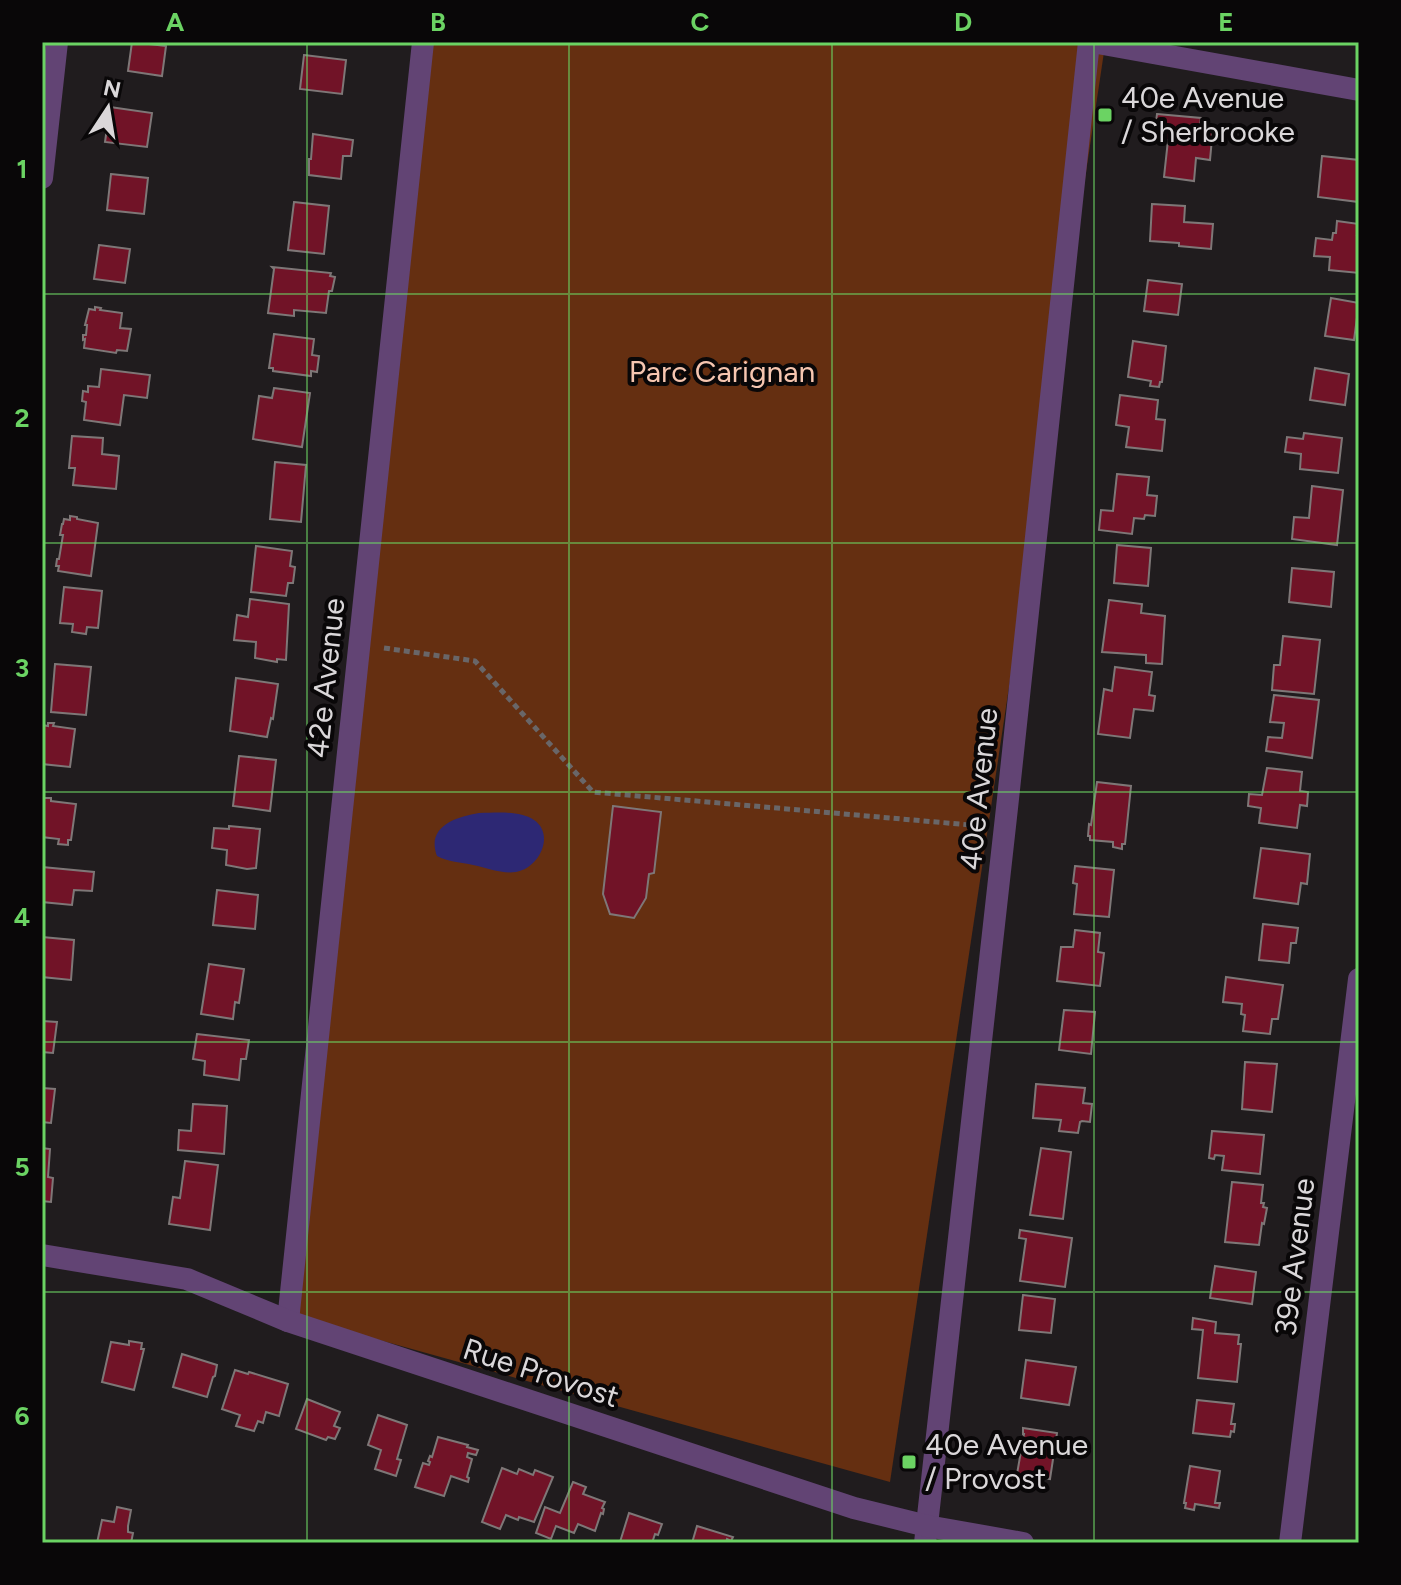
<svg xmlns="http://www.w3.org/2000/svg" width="1401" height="1585" font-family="Figtree,sans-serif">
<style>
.green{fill:#652f11}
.water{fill:#2d2874}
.building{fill:#711327;stroke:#7e7777;stroke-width:2}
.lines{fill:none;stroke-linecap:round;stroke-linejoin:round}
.path{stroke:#696668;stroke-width:5;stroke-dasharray:6 4;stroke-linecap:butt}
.minor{stroke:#624474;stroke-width:22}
.tertiary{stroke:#624474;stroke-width:22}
.grid{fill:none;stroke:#6bd363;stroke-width:2;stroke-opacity:0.55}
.poi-dot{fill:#6bd363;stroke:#090708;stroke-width:3}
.labels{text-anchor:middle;stroke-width:8;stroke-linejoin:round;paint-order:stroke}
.poi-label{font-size:30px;fill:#dad7d9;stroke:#090708;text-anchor:start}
.park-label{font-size:30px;fill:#f6c6b0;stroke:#090708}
.street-label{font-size:30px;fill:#dad7d9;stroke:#090708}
.neatline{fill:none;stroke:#6bd363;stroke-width:3}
.grid-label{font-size:26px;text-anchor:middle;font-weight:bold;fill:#6bd363}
</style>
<rect width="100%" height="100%" fill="#201c1e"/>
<polygon class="green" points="424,42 1075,42 1104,52 890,1482 293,1316"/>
<path class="water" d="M479,813C496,813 519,810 534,820C555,834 540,868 516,872C501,874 488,868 473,865C461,862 448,862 437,856C426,827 455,817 479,813Z"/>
<g class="building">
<polygon points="132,42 166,46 162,76 128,71"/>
<polygon points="304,55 346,60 342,94 300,89"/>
<polygon points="110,107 152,113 147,147 105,142"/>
<polygon points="1157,114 1201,118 1200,125 1213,127 1210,160 1196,158 1194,181 1164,177 1168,140 1154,138"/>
<polygon points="313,134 353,140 351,156 343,156 341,179 309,175 309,159 311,159"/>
<polygon points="1322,156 1359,160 1359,202 1318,197"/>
<polygon points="111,174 148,178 144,214 107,210"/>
<polygon points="294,202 329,206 324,254 288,250"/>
<polygon points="1152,204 1185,206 1184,222 1213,224 1211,249 1179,246 1179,243 1150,241"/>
<polygon points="1337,221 1359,224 1357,235 1359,235 1359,273 1329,270 1330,257 1314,256 1316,238 1332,240 1333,233 1336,233"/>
<polygon points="99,245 130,249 125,283 94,279"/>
<polygon points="272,267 331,273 330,276 335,277 332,291 329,291 326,313 294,310 294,316 268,313 274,269"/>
<polygon points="1148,280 1182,284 1178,315 1144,311"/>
<polygon points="1331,298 1359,303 1354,340 1325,336"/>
<polygon points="95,307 101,308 100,310 122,313 120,328 131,329 127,351 117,350 116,353 84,348 85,339 83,340 83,335 86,335 87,325 85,325 89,309 95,310"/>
<polygon points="274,334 314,339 312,355 319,356 317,372 311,371 311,376 273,371 273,368 269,368"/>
<polygon points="1133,341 1166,346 1162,382 1160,382 1159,387 1150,386 1151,381 1128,377"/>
<polygon points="1315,368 1349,374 1345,405 1310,400"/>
<polygon points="101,369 150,375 147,398 124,395 120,425 84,420 86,402 82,401 83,391 88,392 88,386 99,387"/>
<polygon points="274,388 310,393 302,447 253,439 259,396 272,398"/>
<polygon points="1120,395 1158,400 1156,419 1165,420 1162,451 1126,447 1129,427 1116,425"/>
<polygon points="1304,433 1342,438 1338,473 1300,469 1301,454 1285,452 1287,437 1303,439"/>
<polygon points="72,436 103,438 102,454 119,456 116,489 73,485 75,468 69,468"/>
<polygon points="275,462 306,465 301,522 270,519"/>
<polygon points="1117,474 1149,477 1147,495 1157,496 1155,516 1145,515 1144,519 1134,518 1132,534 1099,530 1101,510 1113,511"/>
<polygon points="1312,486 1343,490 1337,545 1292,539 1294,517 1309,518"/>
<polygon points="70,516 77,517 77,519 98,523 91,576 58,571 59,566 56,566 57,559 59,559 63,535 60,535 62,524 63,524 64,519 70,520"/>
<polygon points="1117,545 1151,548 1148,586 1114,583"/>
<polygon points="256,546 292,551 290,566 295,567 293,583 288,583 286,596 251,592"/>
<polygon points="1292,568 1334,572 1331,607 1289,602"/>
<polygon points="64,587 102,591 98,628 87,627 86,634 72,632 73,624 60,623"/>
<polygon points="250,599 289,604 286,660 277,659 277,662 255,658 256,642 234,640 237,615 248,617"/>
<polygon points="1109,600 1142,604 1141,613 1165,616 1162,664 1146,663 1146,655 1102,652"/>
<polygon points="1283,636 1320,640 1314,694 1272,690 1274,665 1280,665"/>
<polygon points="55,664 91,667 86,715 51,712"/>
<polygon points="1115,667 1152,672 1149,695 1155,696 1153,711 1134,709 1130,738 1098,734 1104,689 1112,691"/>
<polygon points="236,678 278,684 273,719 271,718 267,737 230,731"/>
<polygon points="1274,695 1319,700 1312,758 1266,751 1268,737 1282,738 1284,723 1270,722"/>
<polygon points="48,723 54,723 53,726 75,729 70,767 42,764 42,725 48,726"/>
<polygon points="239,756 276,760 270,811 233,806"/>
<polygon points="1267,768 1302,772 1300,791 1308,792 1307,806 1300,805 1297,828 1259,823 1261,808 1248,806 1249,794 1262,795"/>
<polygon points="1097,782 1131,786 1125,844 1122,844 1122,849 1113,847 1113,842 1090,840 1090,836 1088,836 1089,824 1091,825"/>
<polygon points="44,798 51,798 51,801 76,804 71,840 68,840 68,845 58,844 59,839 42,837 42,801"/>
<polygon points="613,806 661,812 654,873 649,874 646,898 634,918 610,914 603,894"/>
<polygon points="229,826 260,829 256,868 247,869 226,865 227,850 212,848 214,828 229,829"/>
<polygon points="1261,848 1310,854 1307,884 1301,883 1298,904 1254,898"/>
<polygon points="1075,866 1114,870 1109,917 1074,914 1077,884 1073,883"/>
<polygon points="42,867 94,872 92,891 74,890 72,905 42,902"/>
<polygon points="217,890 258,895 255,929 213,925"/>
<polygon points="1263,924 1298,928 1296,943 1291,943 1289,963 1259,960"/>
<polygon points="1075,930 1100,933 1098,952 1104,953 1100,986 1057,981 1061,947 1073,947"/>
<polygon points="42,937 74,940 71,980 42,977"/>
<polygon points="209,964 244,969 239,1003 235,1002 233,1019 201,1014"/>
<polygon points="1226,977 1283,985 1278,1019 1272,1019 1270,1034 1243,1031 1245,1015 1241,1014 1242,1004 1223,1002"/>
<polygon points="1064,1010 1095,1012 1091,1054 1059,1050"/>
<polygon points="42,1021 57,1022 53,1053 42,1052"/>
<polygon points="197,1034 249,1040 246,1059 241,1059 239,1080 204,1075 205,1061 193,1059"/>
<polygon points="1245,1062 1277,1064 1272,1112 1242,1109"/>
<polygon points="1036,1084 1085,1088 1083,1103 1092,1104 1090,1122 1082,1121 1080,1122 1078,1133 1059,1131 1061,1120 1033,1118"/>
<polygon points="42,1088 55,1089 51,1123 42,1122"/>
<polygon points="193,1104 227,1106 224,1154 178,1150 179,1130 191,1131"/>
<polygon points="1212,1131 1264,1135 1260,1174 1222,1170 1224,1156 1215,1155 1214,1159 1209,1158"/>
<polygon points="42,1148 50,1149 48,1177 53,1178 51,1202 42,1201"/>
<polygon points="1041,1148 1071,1152 1063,1219 1030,1215"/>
<polygon points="185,1161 218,1165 210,1230 169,1224 173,1197 180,1198"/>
<polygon points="1232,1182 1263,1185 1261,1203 1264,1203 1263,1207 1267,1208 1264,1224 1262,1223 1259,1245 1225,1242"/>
<polygon points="1020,1230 1072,1238 1065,1287 1020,1281 1026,1239 1019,1238"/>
<polygon points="1215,1266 1256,1272 1252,1304 1210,1298"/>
<polygon points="1023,1295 1055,1299 1051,1333 1019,1330"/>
<polygon points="1193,1318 1216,1322 1215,1333 1239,1335 1238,1344 1241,1344 1237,1382 1198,1378 1203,1330 1192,1329"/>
<polygon points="129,1341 142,1343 141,1349 144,1349 134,1390 102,1382 111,1342 129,1345"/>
<polygon points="182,1354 217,1365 215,1376 213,1377 207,1397 173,1387"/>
<polygon points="1026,1360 1076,1367 1069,1405 1021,1398"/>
<polygon points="235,1370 248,1374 249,1372 288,1384 279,1416 266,1412 263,1423 258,1421 254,1431 236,1426 240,1415 222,1409"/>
<polygon points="307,1399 340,1412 334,1426 340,1428 335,1439 328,1437 326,1440 296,1429"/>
<polygon points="1197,1400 1234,1404 1231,1424 1235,1424 1234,1432 1231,1431 1230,1437 1193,1433"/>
<polygon points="378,1415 407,1425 397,1459 401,1460 396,1476 375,1469 381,1450 368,1445"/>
<polygon points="1023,1428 1057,1433 1050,1479 1017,1474 1024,1434 1023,1434"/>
<polygon points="438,1437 468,1445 467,1447 478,1450 476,1455 468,1453 467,1457 472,1459 467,1477 469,1478 468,1482 451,1476 444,1496 415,1487 423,1463 429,1465 430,1462 428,1461 430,1456 432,1457"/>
<polygon points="1190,1466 1220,1471 1215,1503 1220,1503 1219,1508 1195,1504 1194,1510 1185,1508 1186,1503 1184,1503"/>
<polygon points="502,1468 517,1474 519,1469 533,1475 535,1470 553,1477 534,1522 519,1517 518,1520 506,1515 500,1529 482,1522"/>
<polygon points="573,1482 586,1487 583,1494 605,1502 602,1508 604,1509 603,1514 601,1513 595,1531 578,1524 574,1533 556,1526 551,1539 536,1533 545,1507 560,1513"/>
<polygon points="117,1507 131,1510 128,1526 128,1532 133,1533 131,1543 97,1543 102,1520 114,1522"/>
<polygon points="629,1513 662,1524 658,1535 655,1534 652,1543 620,1542"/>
<polygon points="697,1526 733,1537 731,1541 727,1539 726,1543 692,1543"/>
</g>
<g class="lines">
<polyline class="path" points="384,648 475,661 593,792 982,826"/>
<g class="minor">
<polyline points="1092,42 1359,90"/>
<polyline points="42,178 57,42"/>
<polyline points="288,1321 423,42"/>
<polyline points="925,1543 1007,808 1089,42"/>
<polyline points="1290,1543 1359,979"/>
</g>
<polyline class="tertiary" points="42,1255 187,1279 288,1321 854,1508 927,1526 1023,1543"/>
</g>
<path class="grid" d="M307,42V1543M569,42V1543M832,42V1543M1094,42V1543M42,294H1359M42,543H1359M42,792H1359M42,1042H1359M42,1292H1359"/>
<g class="poi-dot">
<rect x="1097" y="107" width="16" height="16" rx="4"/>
<rect x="901" y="1454" width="16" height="16" rx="4"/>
</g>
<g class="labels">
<g class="poi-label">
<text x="1121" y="108">40e Avenue<tspan x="1121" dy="34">/ Sherbrooke</tspan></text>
<text x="925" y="1455">40e Avenue<tspan x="925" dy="34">/ Provost</tspan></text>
</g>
<g class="park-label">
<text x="722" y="382">Parc Carignan</text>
</g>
<g class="street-label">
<text transform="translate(326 678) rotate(-84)" y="10">42e Avenue</text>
<text transform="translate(979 789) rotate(-84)" y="10">40e Avenue</text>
<text transform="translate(1295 1257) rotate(-83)" y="10">39e Avenue</text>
<text transform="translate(541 1373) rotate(18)" y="10">Rue Provost</text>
</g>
</g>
<rect width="1401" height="1585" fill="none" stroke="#090708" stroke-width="88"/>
<g transform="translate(108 108) rotate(12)" stroke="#090708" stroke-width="6" paint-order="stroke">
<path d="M0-6L14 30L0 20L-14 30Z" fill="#dad7d9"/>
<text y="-12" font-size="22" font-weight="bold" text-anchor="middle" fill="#dad7d9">N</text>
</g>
<rect x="44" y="44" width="1313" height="1497" class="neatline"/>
<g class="grid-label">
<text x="175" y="31">A</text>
<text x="438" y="31">B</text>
<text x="700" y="31">C</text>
<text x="963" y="31">D</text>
<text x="1226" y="31">E</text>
<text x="22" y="178">1</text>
<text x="22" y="427">2</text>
<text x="22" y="677">3</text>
<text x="22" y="926">4</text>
<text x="22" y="1176">5</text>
<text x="22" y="1425">6</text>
</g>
</svg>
